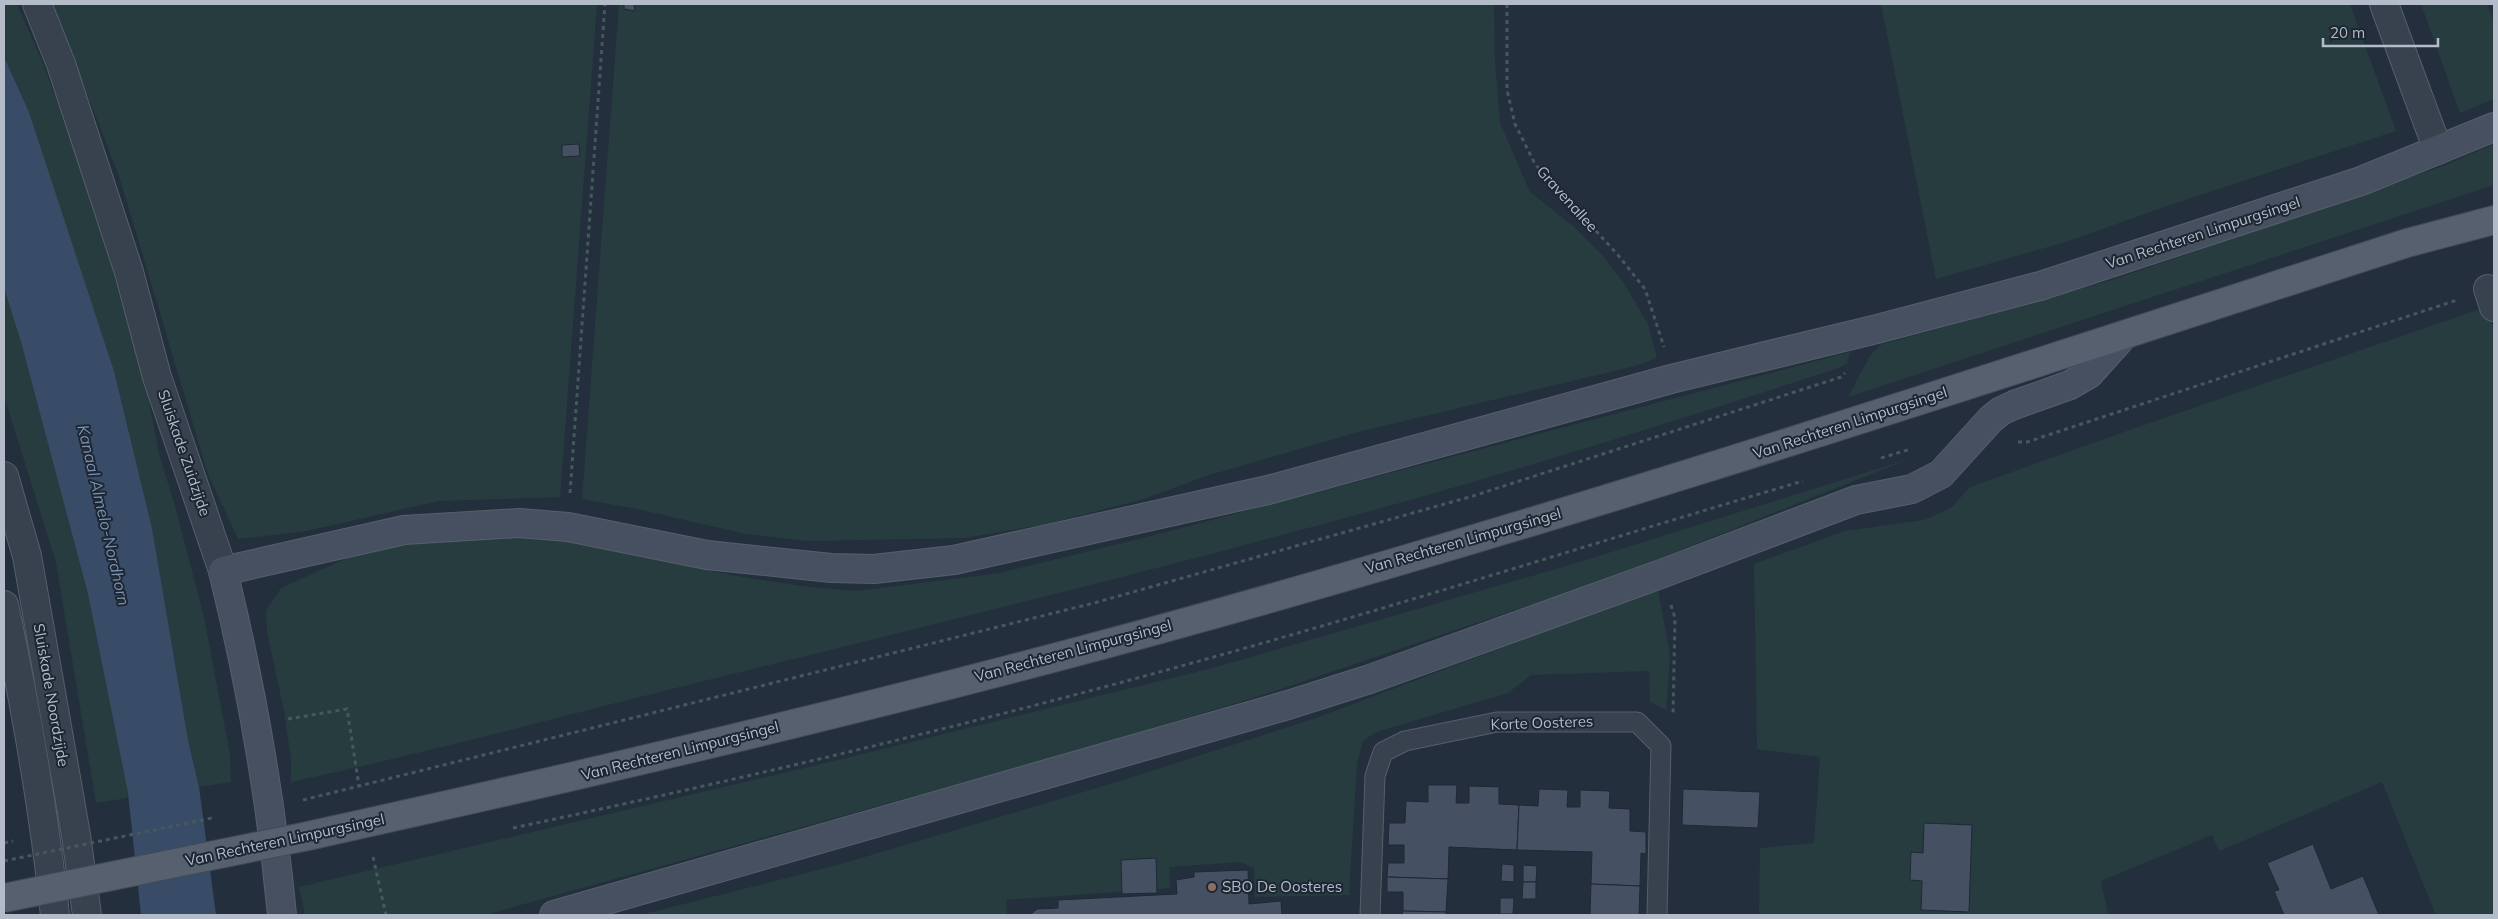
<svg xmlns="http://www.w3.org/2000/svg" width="2498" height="919" font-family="Mulish,sans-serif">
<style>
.green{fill:#263c3f}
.water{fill:#394c67}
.building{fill:#455162;stroke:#1f2835}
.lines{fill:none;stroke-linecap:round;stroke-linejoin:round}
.service-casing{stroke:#565f6c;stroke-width:21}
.minor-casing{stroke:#565f6c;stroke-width:30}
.secondary-casing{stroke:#565f6c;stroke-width:30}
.primary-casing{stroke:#414a57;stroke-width:30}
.path{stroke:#44595c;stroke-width:3;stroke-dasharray:4 4;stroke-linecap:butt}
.service{stroke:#38414e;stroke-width:19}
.minor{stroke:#38414e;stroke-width:28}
.secondary{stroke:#465061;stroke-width:28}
.primary{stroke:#56606e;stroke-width:28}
.primary-bridge-casing{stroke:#414a57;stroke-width:30;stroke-linecap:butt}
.path-bridge{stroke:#44595c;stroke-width:3;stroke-dasharray:4 4;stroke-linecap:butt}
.primary-bridge{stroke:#56606e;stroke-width:28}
.education-dot{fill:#8d6e63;stroke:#1d2633;stroke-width:2}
.labels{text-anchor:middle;stroke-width:4;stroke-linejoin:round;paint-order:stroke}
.street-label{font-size:15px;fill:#b4bcc9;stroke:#1d2633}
.poi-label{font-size:15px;fill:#b4bcc9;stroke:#1d2633;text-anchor:start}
.water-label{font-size:16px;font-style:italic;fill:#7c92b1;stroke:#1d2633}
</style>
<rect width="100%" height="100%" fill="#242f3e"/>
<g class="green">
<polygon points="4,4 17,4 44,66 82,170 144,374 159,454 175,506 204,617 230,754 231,782 199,787 188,740 152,528 114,371 29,112 4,57"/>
<polygon points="52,4 597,4 560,497 439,501 307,531 238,539 208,474 119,176"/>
<polygon points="619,4 1494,4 1495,60 1500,123 1530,192 1573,226 1604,257 1623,282 1648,324 1657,358 1635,366 1362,431 1206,476 1141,500 1042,525 964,538 808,541 746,534 637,509 582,499"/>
<polygon points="1881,4 2350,4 2396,131 2167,206 2069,241 1936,279"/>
<polygon points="2421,4 2487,4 2494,22 2494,99 2460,113"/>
<polygon points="2494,144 2494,185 1848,397 1870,356 1880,345 2115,279 2443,166"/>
<polygon points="4,288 21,342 88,594 128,793 127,798 96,803 56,562 4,396"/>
<polygon points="2486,307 2494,330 2494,915 2436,915 2382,782 2219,851 2212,835 2101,881 2108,915 1759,915 1760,848 1814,843 1820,757 1757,749 1754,564 1845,531 1924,520 1951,508 1970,487 2124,432"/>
<path d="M1850,352L1847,364L1836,369C1680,419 1524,469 1367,512C1152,571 936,624 720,677C577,712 435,751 291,782V759L284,711L267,632L266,611L281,588L354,555L414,541L528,538L583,541L640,556L731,575L801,586L856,591L1000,573L1151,536Z"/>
<polygon points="1909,459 1613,577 1269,693 1091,747 485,915 305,915 299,887 826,763 1213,668 1573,564"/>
<polygon points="1658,589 1670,655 1666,710 1650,702 1649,671 1531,675 1508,693 1376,732 1363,741 1357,764 1349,895 1255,897 1254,868 1240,862 1169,867 1170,888 1006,900 1007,915 640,915 834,866 1117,782 1316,718"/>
</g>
<polygon class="water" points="4,57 29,112 114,371 152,528 188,740 199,787 216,915 141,915 128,793 88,594 21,342 4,288"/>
<g class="building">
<polygon points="624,4 634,4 635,11 624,9"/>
<polygon points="579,144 580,156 562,157 562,145"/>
<polygon points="1428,785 1457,785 1456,803 1469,803 1469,786 1499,787 1499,804 1519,805 1517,850 1449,847 1448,879 1387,877 1388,863 1404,863 1404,845 1388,845 1389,823 1405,823 1406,801 1428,802"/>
<polygon points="1539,789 1568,790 1567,807 1580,807 1580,790 1610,791 1609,808 1630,809 1630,831 1646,832 1646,854 1641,853 1640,886 1591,884 1592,852 1517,850 1519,805 1538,806"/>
<polygon points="1683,789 1760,792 1758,828 1682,825"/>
<polygon points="1924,823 1972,825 1969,912 1921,910 1922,881 1910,880 1911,852 1923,853"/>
<polygon points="2313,844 2331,889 2363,876 2379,915 2284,915 2274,891 2279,890 2267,863"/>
<polygon points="1156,858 1157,893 1122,894 1121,860"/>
<polygon points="1502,864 1514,865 1514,882 1501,881"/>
<polygon points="1523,865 1537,866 1536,882 1523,882"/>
<polygon points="1248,870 1249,904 1281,901 1282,915 1030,915 1037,909 1058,908 1058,900 1177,894 1176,880 1194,877 1194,872"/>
<polygon points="1387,877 1448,879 1446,912 1403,911 1403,892 1387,892"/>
<polygon points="1523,882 1536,882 1536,899 1522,899"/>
<polygon points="1591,884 1640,886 1639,915 1590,915"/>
<polygon points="1500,898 1514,898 1513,914 1500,914"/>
<polygon points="1403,911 1446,912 1446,915 1402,915"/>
</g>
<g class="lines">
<defs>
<polyline id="service" points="1370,915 1375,776 1383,752 1405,741 1497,722 1637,722 1661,746 1657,915"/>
<g id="minor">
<polyline points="37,4 61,64 129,272 157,377 223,571"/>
<polyline points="2384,4 2438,150"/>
<polyline points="2488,289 2494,307"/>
<polyline points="4,476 27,556 76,835 87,915"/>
<path d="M4,605C26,708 44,811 55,915"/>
</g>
<g id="secondary">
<path d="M282,915C271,799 251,685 223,571L404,530L519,523L568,527L707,555L831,568L874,569L954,560L1268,490L1671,379L1877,329L2040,286L2361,181L2494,127"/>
<polyline points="554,915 1288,705 1370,679 1661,574 1856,500 1912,489 1941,474 1991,419 2001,411 2014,405 2070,385 2089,374 2124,335"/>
</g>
<path id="primary" d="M308,836C590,774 872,708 1150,632C1574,516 1990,378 2407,243L2494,220"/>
</defs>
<use href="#service" class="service-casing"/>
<use href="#minor" class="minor-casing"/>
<use href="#secondary" class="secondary-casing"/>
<use href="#primary" class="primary-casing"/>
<g class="path">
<polyline points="1507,4 1507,90 1515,124 1535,164 1618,255 1645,289 1664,347"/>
<polyline points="2018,442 2027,442 2457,300"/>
<polyline points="1881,458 1911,449"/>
<polyline points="570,493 605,4"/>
<polyline points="1671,605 1675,618 1673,715"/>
<polyline points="288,719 347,709 359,786"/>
<polyline points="303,800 1094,603 1473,496 1841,377 1845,373"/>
<path d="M513,828C762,775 1011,715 1256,645C1439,593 1620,535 1803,481"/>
<polyline points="4,843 13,841"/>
<polyline points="373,857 386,915"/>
</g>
<use href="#service" class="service"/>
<use href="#minor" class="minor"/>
<use href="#secondary" class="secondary"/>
<use href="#primary" class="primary"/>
<defs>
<polyline id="primary-bridge" points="4,898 308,836"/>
</defs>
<use href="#primary-bridge" class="primary-bridge-casing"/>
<polyline class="path-bridge" points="4,861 212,818"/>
<use href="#primary-bridge" class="primary-bridge"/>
</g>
<circle class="education-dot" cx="1212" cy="887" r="5"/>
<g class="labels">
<g class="street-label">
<text transform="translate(1567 199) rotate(48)" y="5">Gravenallee</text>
<text transform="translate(2203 233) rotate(-18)" y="5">Van Rechteren Limpurgsingel</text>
<text transform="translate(1850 423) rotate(-18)" y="5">Van Rechteren Limpurgsingel</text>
<text transform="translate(184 453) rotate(71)" y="5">Sluiskade Zuidzijde</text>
<text transform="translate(1463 541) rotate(-16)" y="5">Van Rechteren Limpurgsingel</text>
<text transform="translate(1073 651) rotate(-15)" y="5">Van Rechteren Limpurgsingel</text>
<text transform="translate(51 695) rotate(80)" y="5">Sluiskade Noordzijde</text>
<text transform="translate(1542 723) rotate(-2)" y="5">Korte Oosteres</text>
<text transform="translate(680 751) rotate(-14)" y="5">Van Rechteren Limpurgsingel</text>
<text transform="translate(285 840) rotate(-12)" y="5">Van Rechteren Limpurgsingel</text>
</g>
<g class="poi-label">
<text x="1222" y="892">SBO De Oosteres</text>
</g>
<g class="water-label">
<text transform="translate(104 515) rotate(77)" y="6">Kanaal Almelo-Nordhorn</text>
</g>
</g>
<rect width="2498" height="919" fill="none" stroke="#b4bcc9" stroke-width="10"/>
<path d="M2323 38v8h115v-8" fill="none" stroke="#b4bcc9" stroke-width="2.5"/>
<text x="2330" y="38" font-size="15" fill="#b4bcc9" stroke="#1d2633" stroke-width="4" paint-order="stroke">20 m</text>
</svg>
